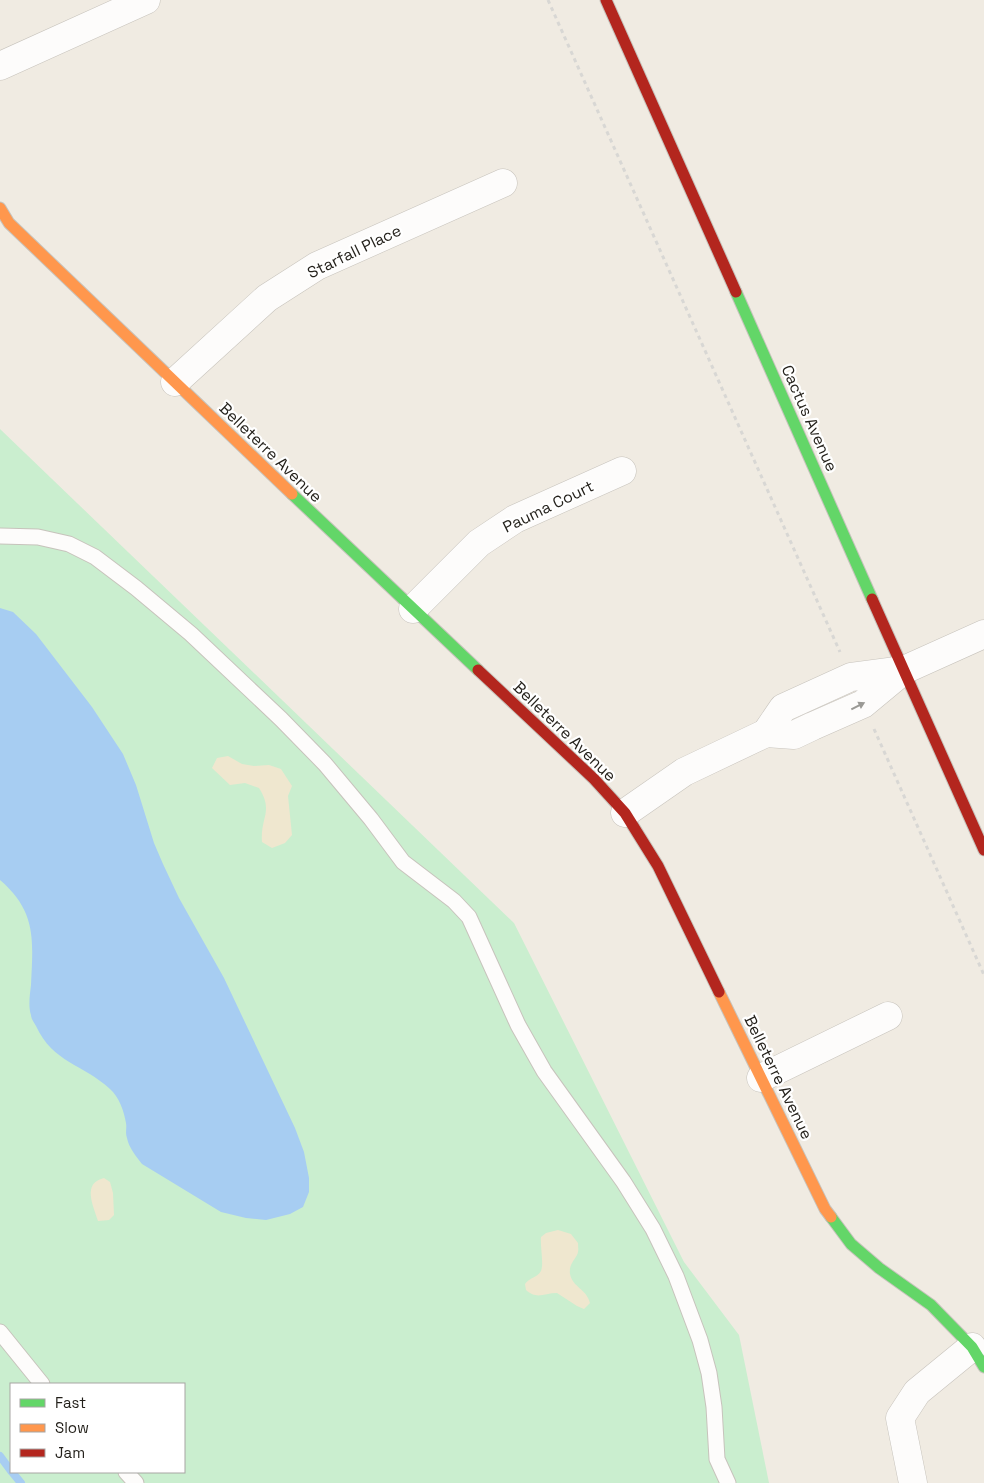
<svg xmlns="http://www.w3.org/2000/svg" width="984" height="1483" font-family="'Space Grotesk',sans-serif">
<style>
.green{fill:#caeecf;fill-rule:evenodd}
.sand{fill:#efe7cf}
.water{fill:#a7cdf2}
.lines{fill:none;stroke-linecap:round;stroke-linejoin:round}
.stream{stroke:#a7cdf2;stroke-width:8}
.lane-casing{stroke:#c7c3bc;stroke-width:17}
.street-casing{stroke:#c7c3bc;stroke-width:29}
.fast-casing{stroke:#c7c3bc;stroke-width:13}
.slow-casing{stroke:#c7c3bc;stroke-width:13}
.jam-casing{stroke:#c7c3bc;stroke-width:13}
.path{stroke:#d8d7d4;stroke-width:3;stroke-dasharray:4 4;stroke-linecap:butt}
.lane{stroke:#fdfcfb;stroke-width:15}
.street{stroke:#fdfcfb;stroke-width:28}
.fast{stroke:#63d668;stroke-width:11}
.slow{stroke:#ff974d;stroke-width:11}
.jam{stroke:#b3261e;stroke-width:11}
.oneway{fill:#9a9995}
.labels{text-anchor:middle;stroke-width:4.5;stroke-linejoin:round;paint-order:stroke}
.street-label{font-size:16px;fill:#221f19;stroke:#fff}
</style>
<rect width="100%" height="100%" fill="#f0ebe2"/>
<path class="green" d="M0,429L514,923L684,1262L739,1335L769,1483H0ZM11,1384H184V1472H11Z"/>
<g class="sand">
<path d="M228,756L242,764L254,766L269,765L281,769L292,786L288,796L292,835L285,843L272,848L262,842C260,817 274,812 259,788L245,783L230,785L212,768L217,758Z"/>
<path d="M104,1178L110,1182L113,1193L114,1215L109,1220L98,1221C93,1205 82,1183 104,1178Z"/>
<path d="M558,1230L571,1234L578,1243C578,1247 579,1251 577,1255C573,1262 569,1265 570,1274C573,1288 586,1288 590,1303L584,1309L577,1306L557,1293C544,1293 537,1300 526,1290L525,1284C529,1278 538,1277 541,1271C544,1264 540,1246 541,1237L546,1233Z"/>
</g>
<path class="water" d="M0,608L13,612L36,634L92,707L123,754L136,785L154,843L163,864L179,898L224,978L295,1128L304,1152L309,1178V1192L303,1207L290,1214L266,1220L246,1218L221,1212L142,1164C136,1156 129,1148 127,1138C125,1133 127,1128 126,1123C124,1111 119,1097 110,1089C83,1064 53,1063 36,1026C34,1022 31,1019 31,1015C28,1006 30,994 31,985C33,940 37,912 0,880Z"/>
<g class="lines">
<g class="stream">
<polyline points="0,1456 11,1471"/>
<polyline points="12,1472 21,1483"/>
</g>
<defs>
<g id="lane">
<polyline points="0,536 38,537 69,544 95,557 136,588 191,634 281,719 325,764 371,819 403,862 454,901 469,917 518,1025 544,1071 623,1181 653,1229 676,1276 700,1340 709,1373 714,1407 717,1459 728,1483"/>
<polyline points="0,1332 42,1384"/>
<polyline points="126,1472 136,1483"/>
</g>
<g id="street">
<polyline points="0,66 146,0"/>
<polyline points="175,382 267,298 317,266 503,183"/>
<polyline points="413,609 479,543 515,519 622,471"/>
<polyline points="766,733 794,735 813,726 863,704 904,670 984,634"/>
<polyline points="766,733 783,708 851,677 904,670"/>
<polyline points="625,813 684,772 766,733"/>
<polyline points="761,1078 888,1016"/>
<polyline points="913,1483 900,1418 917,1392 972,1347"/>
</g>
<g id="fast">
<polyline points="736,292 872,599"/>
<polyline points="292,494 478,670"/>
<polyline points="831,1217 851,1244 879,1268 931,1305 972,1347 984,1367"/>
</g>
<g id="slow">
<polyline points="0,208 9,223 292,494"/>
<polyline points="719,992 825,1209 831,1217"/>
</g>
<g id="jam">
<polyline points="606,0 736,292"/>
<polyline points="872,599 984,850"/>
<polyline points="478,670 594,779 625,813 658,866 719,992"/>
</g>
</defs>
<use href="#lane" class="lane-casing"/>
<use href="#street" class="street-casing"/>
<use href="#fast" class="fast-casing"/>
<use href="#slow" class="slow-casing"/>
<use href="#jam" class="jam-casing"/>
<g class="path">
<polyline points="548,0 840,652"/>
<polyline points="874,729 984,975"/>
</g>
<use href="#lane" class="lane"/>
<use href="#street" class="street"/>
<use href="#fast" class="fast"/>
<use href="#slow" class="slow"/>
<use href="#jam" class="jam"/>
</g>
<defs><path id="oneway-solid" d="M-6-.8H1V-3.2L6.5 0L1 3.2V.8H-6Z" transform="scale(1.25)"/></defs>
<use class="oneway" href="#oneway-solid" transform="translate(858 706) rotate(-27)"/>
<g class="labels">
<g class="street-label">
<text transform="translate(354 251) rotate(-26)" y="6">Starfall Place</text>
<text transform="translate(810 418) rotate(66)" y="6">Cactus Avenue</text>
<text transform="translate(271 452) rotate(44)" y="6">Belleterre Avenue</text>
<text transform="translate(548 506) rotate(-26)" y="6">Pauma Court</text>
<text transform="translate(565 731) rotate(44)" y="6">Belleterre Avenue</text>
<text transform="translate(779 1077) rotate(64)" y="6">Belleterre Avenue</text>
</g>
</g>
<rect x="10" y="1383" width="175" height="90" fill="#ffffff" stroke="#a7a5a3"/>
<rect x="20" y="1399" width="25" height="8" fill="#63d668" stroke="#a7a5a3"/>
<text x="55" y="1408" font-size="15" fill="#221f19">Fast</text>
<rect x="20" y="1424" width="25" height="8" fill="#ff974d" stroke="#a7a5a3"/>
<text x="55" y="1433" font-size="15" fill="#221f19">Slow</text>
<rect x="20" y="1449" width="25" height="8" fill="#b3261e" stroke="#a7a5a3"/>
<text x="55" y="1458" font-size="15" fill="#221f19">Jam</text>
</svg>
